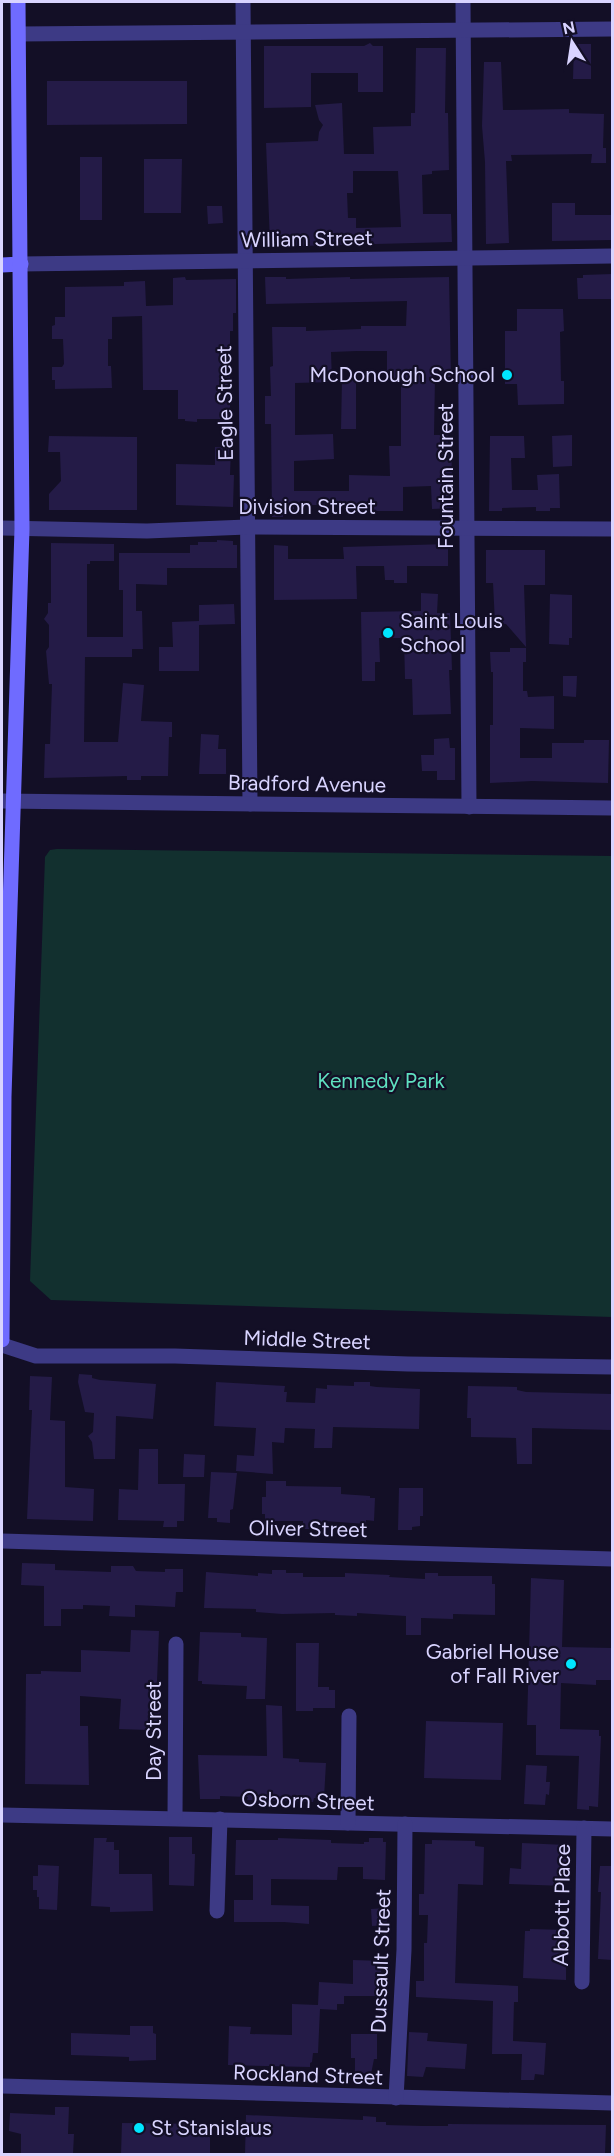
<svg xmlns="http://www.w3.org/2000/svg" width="614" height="2156" font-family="Figtree,sans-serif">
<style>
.green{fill:#12302f}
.building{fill:#241b47;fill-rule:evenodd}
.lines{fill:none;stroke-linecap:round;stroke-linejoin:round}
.minor{stroke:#3d3a85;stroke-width:15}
.tertiary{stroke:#3d3a85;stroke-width:15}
.secondary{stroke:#6f6bff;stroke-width:15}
.poi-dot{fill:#00e5ff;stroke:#130f26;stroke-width:2}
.labels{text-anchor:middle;stroke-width:4.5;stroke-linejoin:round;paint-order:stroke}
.street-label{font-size:21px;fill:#d9d4ff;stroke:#130f26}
.poi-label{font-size:21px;fill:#d9d4ff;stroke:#130f26;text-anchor:end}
.park-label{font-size:21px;fill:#5fe0c0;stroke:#130f26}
</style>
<rect width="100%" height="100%" fill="#130f26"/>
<polygon class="green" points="57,849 612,856 612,1317 51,1300 30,1281 45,857 50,850"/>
<g class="building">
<polygon points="370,43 373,46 383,46 383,92 358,92 358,73 311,73 311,107 264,108 264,46 364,46"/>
<polygon points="574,44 591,44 591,79 573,79"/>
<path d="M416,48H446L445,113H448L449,170L432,171V174L422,175L423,214H451L452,242L300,246L276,245V243H270L266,143L318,141L319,132L323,125L319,120L315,105L342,103L344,154H374L373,127L411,126V113H415ZM353,171H398L401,227L356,228V218H348L347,193H353Z"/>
<polygon points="484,62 501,62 503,110 569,109 569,113 604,114 603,148 606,148 606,163 591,163 592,154 511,155 512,161 506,161 509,243 486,244 485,162 482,126"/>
<polygon points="47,81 187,81 187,124 47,125"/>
<rect x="80" y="157" width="22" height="63"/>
<polygon points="144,159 182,159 181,213 144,213"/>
<polygon points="552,203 575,203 575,215 612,215 612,240 552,241"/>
<polygon points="207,206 222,206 223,223 208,224"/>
<polygon points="612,274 612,299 578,299 577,278 583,278 583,275"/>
<polygon points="185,277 186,280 236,279 236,313 233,313 233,331 230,331 230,419 197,419 197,422 185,421 185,419 178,419 178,390 143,390 142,316 112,317 112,339 108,339 108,366 111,366 112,388 55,389 55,380 52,380 52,367 62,367 64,364 63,339 52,339 52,326 55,325 55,317 65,317 65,287 124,286 124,282 145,281 146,306 173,305 173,278"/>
<path d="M265,277H286V279L350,277V279L449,277L451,377H435L434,435H448V443H451L453,508L432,509L431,486L403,487V511H358V505H294V509H284L283,517H272L271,424H265V396H271L270,367L273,366L272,327H306V331L361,329V326H406L407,301L266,304ZM357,351H387V375L389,376V381H401V446H389L390,476L349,475V491H294V461L334,459L333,434L295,435V383L332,382L331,352Z"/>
<polygon points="517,309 563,309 564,331 560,332 561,381 564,381 564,404 518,405 517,384 505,384 505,331 517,331"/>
<polygon points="356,379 356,429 341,429 342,380"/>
<polygon points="572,435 572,466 553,467 552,436"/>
<polygon points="49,436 137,437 137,510 49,510 49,494 61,481 60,452 48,452"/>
<polygon points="490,436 524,436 525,458 511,458 512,490 538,490 537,475 559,474 560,508 550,508 550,511 536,511 536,507 502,508 502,511 489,511"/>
<polygon points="215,447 231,448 230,475 234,475 233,507 176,505 176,464 215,465"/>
<polygon points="217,540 233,541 233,545 237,545 237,568 167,568 167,585 136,584 136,611 142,611 143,649 132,649 132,657 85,657 84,742 118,742 123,683 144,685 141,721 172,722 172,737 169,737 168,776 141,776 141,780 127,780 127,776 44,778 45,744 50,744 52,684 49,684 46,651 49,647 49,625 44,619 48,613 48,603 51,603 51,543 114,544 114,561 90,561 90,564 87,564 87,637 123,637 123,590 119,590 119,553 190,553 190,545 198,545 198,542 217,542"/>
<polygon points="448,544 448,566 407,566 407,583 394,583 394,580 385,580 384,566 356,566 357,599 274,600 274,545 288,546 288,559 344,559 343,547"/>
<polygon points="486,550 545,550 545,585 524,585 526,647 506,624 495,623 493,583 486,583"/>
<polygon points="421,593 438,594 437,613 450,613 452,670 449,670 451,714 413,715 412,679 405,679 404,638 379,638 380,662 375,662 375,681 362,681 361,612 421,611"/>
<polygon points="550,594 572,595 572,638 569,638 569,645 549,644"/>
<polygon points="234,604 235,624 199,625 199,605"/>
<polygon points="199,621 199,671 159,671 159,647 173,647 172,622"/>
<polygon points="510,648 526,648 526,662 523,662 523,691 527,691 528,697 554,696 554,729 520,728 520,758 552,758 552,743 584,743 584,740 609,740 608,783 532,781 490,783 490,725 493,725 493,672 491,672 490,652 510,652"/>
<polygon points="563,676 577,676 576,697 563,696"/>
<polygon points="201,734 219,735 218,749 226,749 226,774 199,774"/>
<polygon points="449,738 450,748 455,748 455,780 437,780 437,771 422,771 421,755 434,755 434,739"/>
<polygon points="79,1374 92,1375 92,1378 100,1380 156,1384 153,1419 116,1416 115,1459 94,1459 92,1442 88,1436 93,1432 94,1413 85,1412 78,1382"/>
<polygon points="30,1376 52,1377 50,1420 65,1421 65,1487 94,1489 93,1521 27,1519 32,1410 29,1410"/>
<polygon points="216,1382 285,1386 284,1392 287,1392 286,1402 315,1403 316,1388 327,1389 327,1385 354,1386 354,1382 370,1382 370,1386 377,1387 420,1389 419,1429 333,1427 332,1448 314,1448 315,1429 285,1428 284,1443 272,1442 273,1474 236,1471 237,1455 254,1456 256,1428 214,1426"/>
<polygon points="468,1386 517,1387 517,1390 526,1392 612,1394 612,1430 532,1428 532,1464 517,1464 516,1438 471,1437 471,1418 467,1418"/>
<polygon points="139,1449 158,1449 158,1484 185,1484 184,1521 177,1521 177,1527 163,1527 164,1521 118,1520 119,1489 138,1490"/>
<polygon points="184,1454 205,1455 204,1477 183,1477"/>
<polygon points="211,1472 237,1473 233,1509 230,1510 230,1523 217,1522 217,1518 208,1518"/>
<polygon points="266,1481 286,1481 286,1486 341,1487 341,1494 370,1496 370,1498 375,1498 374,1521 366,1520 366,1524 325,1521 325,1525 317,1525 317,1529 303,1529 303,1521 265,1521 265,1514 262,1514 262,1497 266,1497"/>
<polygon points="399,1488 423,1488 423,1516 420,1516 420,1526 412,1527 412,1530 398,1530"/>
<polygon points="22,1563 55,1564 55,1570 111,1572 111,1566 133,1566 136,1571 165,1572 165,1569 183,1569 183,1592 176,1592 175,1607 135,1605 135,1617 109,1616 110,1606 83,1605 83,1609 61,1609 61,1626 44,1626 44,1586 21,1585"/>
<polygon points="272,1570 286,1570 286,1573 303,1573 303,1577 345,1577 345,1573 390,1575 389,1577 425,1579 425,1573 438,1573 438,1576 492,1576 492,1584 495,1584 495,1615 453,1614 453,1619 421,1618 421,1635 406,1635 406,1616 357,1613 357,1616 335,1615 335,1613 282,1614 256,1612 256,1609 204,1608 206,1572 258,1576 258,1573 272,1574"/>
<polygon points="531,1578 564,1580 562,1647 612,1648 612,1680 596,1680 596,1685 561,1683 560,1729 599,1730 599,1736 601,1736 598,1807 589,1806 589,1810 577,1809 579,1756 536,1755 536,1725 527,1725"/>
<polygon points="131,1630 159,1631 156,1706 160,1706 159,1727 148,1727 148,1730 119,1729 121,1699 80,1696 80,1726 88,1726 89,1785 25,1784 26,1674 41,1674 41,1671 81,1672 81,1650 130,1652"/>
<polygon points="200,1632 241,1633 241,1637 267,1638 265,1699 246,1699 247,1686 202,1684 202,1681 198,1681"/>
<polygon points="296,1643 319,1643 318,1687 329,1687 329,1690 335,1690 335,1708 313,1708 313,1711 296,1711"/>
<polygon points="266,1705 282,1706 283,1758 299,1759 299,1762 326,1763 324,1798 314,1798 313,1802 247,1800 248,1797 220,1796 220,1799 200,1799 198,1755 267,1756"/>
<polygon points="426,1721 503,1723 501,1780 424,1778"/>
<polygon points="526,1765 547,1766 546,1782 550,1782 549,1795 546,1794 545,1805 524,1804"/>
<polygon points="169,1837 192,1837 192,1854 195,1854 194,1886 169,1885"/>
<polygon points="94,1838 107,1838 106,1842 114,1842 114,1850 119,1850 119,1874 152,1874 153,1911 110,1912 110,1907 91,1906"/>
<polygon points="278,1838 331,1840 331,1843 364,1844 364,1842 369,1842 369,1838 383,1838 383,1842 386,1842 385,1880 363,1879 363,1867 338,1867 337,1880 271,1879 271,1905 309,1906 309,1924 284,1922 234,1922 234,1900 253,1900 253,1875 235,1875 236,1840 278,1840"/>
<polygon points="432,1840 475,1841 475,1846 484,1847 483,1885 458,1884 455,1983 518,1986 518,2002 514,2002 513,2041 546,2043 544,2075 535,2074 534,2080 521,2080 522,2054 492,2054 493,2001 416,1997 416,1981 424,1981 424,1943 427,1943 428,1915 419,1915 419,1894 424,1894 425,1844 432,1844"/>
<polygon points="522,1843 566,1845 566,1856 568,1856 567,1878 565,1878 565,1886 509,1884 510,1868 521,1869"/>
<polygon points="38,1865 59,1866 57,1910 39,1909 39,1897 37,1897 37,1890 33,1890 33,1876 38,1876"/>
<polygon points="600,1866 612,1866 612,1960 598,1959 601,1892 598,1892"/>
<polygon points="386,1908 387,1925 372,1926 371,1909"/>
<polygon points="530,1929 566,1930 566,1980 523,1978 525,1931 530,1931"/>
<polygon points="353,1960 382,1961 380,1985 386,1985 385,1996 344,1996 344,2004 337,2004 337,2010 320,2009 318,2053 313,2053 312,2062 310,2063 310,2067 228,2065 229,2026 251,2027 250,2034 292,2035 292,2004 318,2005 319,1982 353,1984"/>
<polygon points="130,2026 153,2026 153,2033 156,2034 156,2060 129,2061 129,2057 71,2055 71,2033 130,2035"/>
<polygon points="409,2032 428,2033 427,2041 467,2044 465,2069 426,2067 423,2077 407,2076"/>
<polygon points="351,2034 377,2034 377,2059 374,2059 371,2074 355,2074 355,2058 351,2058"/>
<polygon points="55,2107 69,2107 68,2134 74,2134 73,2154 21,2154 21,2134 9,2131 10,2113 55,2115"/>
<polygon points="246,2115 363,2120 363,2116 376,2117 376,2122 386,2122 386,2125 423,2126 448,2126 448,2124 606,2125 605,2154 343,2154 307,2153 307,2154 245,2154"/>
<polygon points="122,2123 210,2124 210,2154 121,2154"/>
</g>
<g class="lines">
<g class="minor">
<polyline points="243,2 250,804"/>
<polyline points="463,2 469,807"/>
<polyline points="19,34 612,29"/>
<polyline points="21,264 612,256"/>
<polyline points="2,528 147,531 247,527 612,529"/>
<polyline points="2,801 612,808"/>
<polyline points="2,1541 612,1559"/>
<polyline points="2,1815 612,1829"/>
<polyline points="175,1818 176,1644"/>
<polyline points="348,1823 349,1716"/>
<polyline points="217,1911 220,1819"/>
<polyline points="582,1982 584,1828"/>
<polyline points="2,2086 612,2103"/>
<polyline points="396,2098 404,1950 405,1824"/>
</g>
<polyline class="tertiary" points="2,1345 36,1356 175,1356 408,1364 612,1367"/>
<g class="secondary">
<polyline points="2,265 21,264"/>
<polyline points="2,1340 4,1096 22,529 18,2"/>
</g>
</g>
<g class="poi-dot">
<circle cx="507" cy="375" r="6"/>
<circle cx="388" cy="633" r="6"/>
<circle cx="571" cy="1664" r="6"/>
<circle cx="139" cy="2128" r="6"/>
</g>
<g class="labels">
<g class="street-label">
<text transform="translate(307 239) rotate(-1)" y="7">William Street</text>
<text transform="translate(225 403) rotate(-91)" y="7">Eagle Street</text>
<text transform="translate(446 476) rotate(-90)" y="7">Fountain Street</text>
<text x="307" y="514">Division Street</text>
<text transform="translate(307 784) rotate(1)" y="7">Bradford Avenue</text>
<text transform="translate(307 1340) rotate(2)" y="7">Middle Street</text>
<text transform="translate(308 1529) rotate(1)" y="7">Oliver Street</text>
<text transform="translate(154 1731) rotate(-90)" y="7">Day Street</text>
<text transform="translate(308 1801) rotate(2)" y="7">Osborn Street</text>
<text transform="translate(562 1905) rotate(-89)" y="7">Abbott Place</text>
<text transform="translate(381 1961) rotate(-88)" y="7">Dussault Street</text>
<text transform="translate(308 2075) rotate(2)" y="7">Rockland Street</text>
</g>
<g class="poi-label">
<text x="495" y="382">McDonough School</text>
<text x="400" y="628" text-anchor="start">Saint Louis<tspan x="400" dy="24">School</tspan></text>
<text x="559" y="1659">Gabriel House<tspan x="559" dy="24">of Fall River</tspan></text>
<text x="151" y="2135" text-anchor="start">St Stanislaus</text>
</g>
<g class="park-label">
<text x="381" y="1088">Kennedy Park</text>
</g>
</g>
<rect width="614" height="2156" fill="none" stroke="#d9d4ff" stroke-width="6"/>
<g transform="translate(572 42) rotate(348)" stroke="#130f26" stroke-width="4.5" paint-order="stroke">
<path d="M0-4.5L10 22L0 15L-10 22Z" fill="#d9d4ff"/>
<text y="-9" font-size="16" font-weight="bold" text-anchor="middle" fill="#d9d4ff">N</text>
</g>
</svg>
